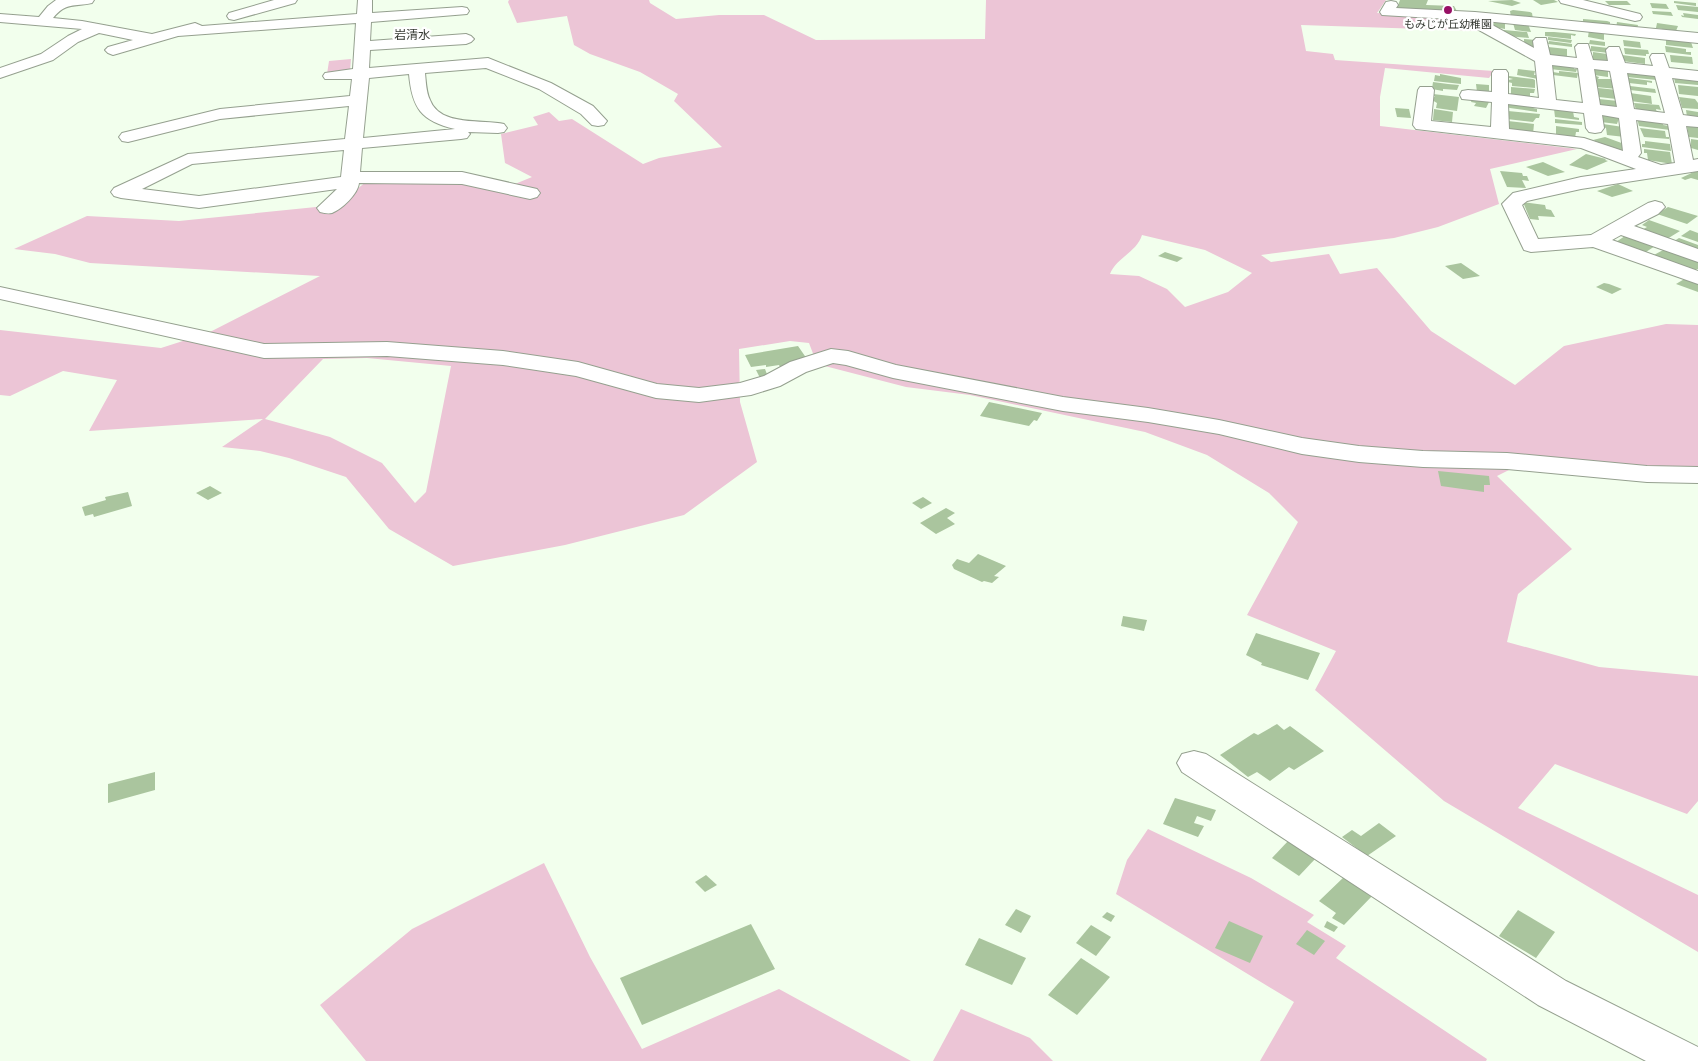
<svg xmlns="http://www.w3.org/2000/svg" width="1698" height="1061" font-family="'Fira Sans','Noto Sans JP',sans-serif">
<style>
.green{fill:#ecc5d6;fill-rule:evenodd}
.building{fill:#aac59e}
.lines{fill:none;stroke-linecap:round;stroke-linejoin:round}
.minor-casing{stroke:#95a08f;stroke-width:2}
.minor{fill:#fff;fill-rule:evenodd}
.poi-dot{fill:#971065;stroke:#fff;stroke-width:2}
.labels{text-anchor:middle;stroke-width:4.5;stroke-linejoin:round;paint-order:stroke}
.far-poi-label{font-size:11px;fill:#343831;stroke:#fff}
.far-neighbourhood-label{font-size:12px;fill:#343831;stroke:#fff}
</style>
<rect width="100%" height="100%" fill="#f2ffed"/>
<g class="green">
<path d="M509,0H649L650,3L676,19L719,15H764L816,40L985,39L986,0H1386L1377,13L1465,19L1483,31L1301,25L1306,51L1333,54L1335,60L1494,71L1489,78L1385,68L1380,97V126L1577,149L1490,169L1499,204L1438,227L1394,238L1261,255L1271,262L1329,254L1340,274L1377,268L1431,331L1515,385L1564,346L1666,324L1698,325V483H1678L1515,467L1497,476L1572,549L1518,594L1507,642L1599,667L1698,676V801L1687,814L1555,764L1518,808L1698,895V952L1444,801L1315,690L1336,651L1247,615L1298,522L1269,493L1207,455L1145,432L970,395L906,387L817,364L809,343L790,341L739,349L740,402L757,462L684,515L565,545L453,566L389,529L346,477L289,458L260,451L222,447L263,419L89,431L117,380L63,371L10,396L0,395V330L161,348L208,333L320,276L90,263L55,254L14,249L87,216L179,221L316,207L330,211L367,181L404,180L536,189L515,184L532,177L505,163L501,134L538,125L533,117L549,112L559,121L572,119L643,164L659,158L722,147L674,101L678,94L640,72L590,54L574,45L567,16L517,23L508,2ZM1142,235L1205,250L1252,273L1228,292L1185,307L1167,289L1139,276L1110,274C1116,258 1137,252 1142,235ZM367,358L451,366L426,492L415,503L382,463L330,437L265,419L323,359Z"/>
<polygon points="351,59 350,71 327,74 329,61"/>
<polygon points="1148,829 1251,878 1314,915 1307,922 1346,946 1336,958 1487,1059 1486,1061 1260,1061 1294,1002 1116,894 1127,860"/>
<polygon points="544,863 590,957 642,1049 779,989 911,1061 366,1061 320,1005 412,929"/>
<polygon points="961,1009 1030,1038 1053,1061 933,1061"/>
</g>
<g class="building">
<polygon points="1400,0 1428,0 1426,5 1454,6 1458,13 1396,11"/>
<polygon points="1512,0 1521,3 1512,6 1488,1"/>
<polygon points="1533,0 1554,0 1558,2 1541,5"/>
<polygon points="1605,1 1627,1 1631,5 1609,5"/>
<polygon points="1674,1 1696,3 1696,6 1674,3"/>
<polygon points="1650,3 1666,4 1669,9 1652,8"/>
<polygon points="1676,5 1698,7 1698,12 1678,10"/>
<polygon points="1513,10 1530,12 1532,13 1533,19 1511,17 1510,11"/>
<polygon points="1652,11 1671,12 1673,16 1653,14"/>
<polygon points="1683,13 1698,15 1698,19 1682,17 1681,15 1684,16"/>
<polygon points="1583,19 1607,21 1610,22 1610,26 1583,22"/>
<polygon points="1488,20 1505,21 1505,29 1488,26"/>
<polygon points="1617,22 1638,25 1637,29 1616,28"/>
<polygon points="1513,23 1528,24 1531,32 1515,30"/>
<polygon points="1657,23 1678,26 1676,31 1656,28"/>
<polygon points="1504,30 1527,32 1529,38 1507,36 1504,33"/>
<polygon points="1589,30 1604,32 1604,40 1588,37"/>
<polygon points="1545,32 1554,32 1576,34 1575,36 1571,35 1571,39 1545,36"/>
<polygon points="1548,37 1572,40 1571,43 1548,40"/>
<polygon points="1524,39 1536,40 1536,49 1530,48 1530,45 1524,45"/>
<polygon points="1671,39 1691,42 1693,48 1666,45 1666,40"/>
<polygon points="1590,40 1605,42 1605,46 1589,44"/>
<polygon points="1623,40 1640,42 1641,48 1624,46"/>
<polygon points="1549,41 1572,44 1572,47 1548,44"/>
<polygon points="1591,46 1608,48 1609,53 1591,51"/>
<polygon points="1665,46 1686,49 1686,52 1691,52 1691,55 1666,52"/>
<polygon points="1548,47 1567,49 1567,57 1548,55"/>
<polygon points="1624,48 1648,50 1649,54 1646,54 1646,56 1625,54"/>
<polygon points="1593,52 1607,54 1608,61 1593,60"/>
<polygon points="1622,55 1645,58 1645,64 1622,61"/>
<polygon points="1670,55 1692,57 1693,64 1671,62"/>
<polygon points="1554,64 1574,66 1574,69 1577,69 1576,72 1550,69 1550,66 1554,66"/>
<polygon points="1518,69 1535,71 1534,75 1539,75 1538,79 1517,75"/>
<polygon points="1594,69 1608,71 1608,77 1594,75"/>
<polygon points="1559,71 1578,73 1577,78 1553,75 1553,72 1559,73"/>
<polygon points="1627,71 1654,75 1654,77 1657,77 1657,80 1627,77"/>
<polygon points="1440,74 1461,78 1461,84 1434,81 1435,75 1440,76"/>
<polygon points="1509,76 1533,79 1535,80 1535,88 1512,86 1512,83 1508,82 1508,80 1513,79 1509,78"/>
<polygon points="1596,76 1599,77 1598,79 1614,79 1617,89 1596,87"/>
<polygon points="1674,77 1698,80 1698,85 1675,83"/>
<polygon points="1629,78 1652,81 1652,83 1647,82 1647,85 1629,83"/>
<polygon points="1433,82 1448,84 1459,85 1457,90 1443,89 1443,91 1432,89"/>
<polygon points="1476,84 1489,85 1489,93 1477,92"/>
<polygon points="1678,85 1698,87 1698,96 1679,94"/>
<polygon points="1630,86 1655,89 1656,93 1630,90"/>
<polygon points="1511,87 1535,89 1534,93 1530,93 1530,99 1511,97"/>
<polygon points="1598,88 1617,90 1616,99 1599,97"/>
<polygon points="1630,93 1651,96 1652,104 1631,101"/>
<polygon points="1433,94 1459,97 1457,111 1436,108 1437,103 1432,100 1435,96 1432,96"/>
<polygon points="1679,97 1695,99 1698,103 1698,109 1682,108"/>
<polygon points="1472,99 1489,102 1486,108 1474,106 1476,103 1471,102"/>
<polygon points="1599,99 1618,101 1617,109 1600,106"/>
<polygon points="1508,103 1533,106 1533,108 1537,109 1537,112 1510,108 1507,107"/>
<polygon points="1634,103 1659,105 1661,110 1656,109 1657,113 1636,110"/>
<polygon points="1395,108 1409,109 1411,118 1397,117"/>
<polygon points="1434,109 1453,112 1452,122 1433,120"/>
<polygon points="1554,109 1573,111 1574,117 1579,118 1579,120 1555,117"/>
<polygon points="1686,110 1698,112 1698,118 1687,117"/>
<polygon points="1508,111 1540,114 1539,118 1536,118 1533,122 1507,119"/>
<polygon points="1603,115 1619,118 1617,124 1601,122"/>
<polygon points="1637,118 1664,122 1663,125 1669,126 1670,130 1639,126"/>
<polygon points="1555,119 1582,122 1582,125 1555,123"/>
<polygon points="1508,121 1534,124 1533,134 1507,130"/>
<polygon points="1603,124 1623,127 1625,137 1607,135 1606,128 1603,127"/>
<polygon points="1556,126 1579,129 1579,132 1576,132 1575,138 1556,136"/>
<polygon points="1687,126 1698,127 1698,138 1689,137"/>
<polygon points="1640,128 1665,131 1666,137 1669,137 1669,139 1644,137"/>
<polygon points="1605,137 1627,145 1628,148 1618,151 1593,140"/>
<polygon points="1691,139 1698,140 1698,150 1691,148"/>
<polygon points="1645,141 1670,144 1671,151 1642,147 1642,144 1645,144"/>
<polygon points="1644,149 1670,152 1672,164 1648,160 1647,153 1644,153"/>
<polygon points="1586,154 1606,159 1605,160 1608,161 1587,170 1569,165"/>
<polygon points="1543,162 1565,172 1548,176 1526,167"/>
<polygon points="1698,170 1698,180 1691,178 1685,180 1681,178"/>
<polygon points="1500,171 1522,173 1523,176 1527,176 1529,181 1522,180 1526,188 1507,187"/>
<polygon points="1618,184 1633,191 1612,197 1597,191"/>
<polygon points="1523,202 1545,205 1546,209 1551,210 1555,217 1538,216 1539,220 1530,219"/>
<polygon points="1668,207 1698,216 1687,224 1657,214"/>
<polygon points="1649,220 1680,231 1667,239 1642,230 1647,227 1642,225"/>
<polygon points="1690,230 1698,233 1698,242 1681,236"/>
<polygon points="1625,236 1655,246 1646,252 1616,242"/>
<polygon points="1679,238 1698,245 1698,252 1671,243"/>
<polygon points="1665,249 1698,260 1698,269 1695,270 1652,256"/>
<polygon points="1165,252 1183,258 1177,262 1158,256"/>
<polygon points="1461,263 1480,276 1463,279 1445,266"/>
<polygon points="1686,278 1698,282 1698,292 1676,284"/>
<polygon points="1604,283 1609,284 1622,289 1612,294 1596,287"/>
<polygon points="798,346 807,359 780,367 779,365 766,367 766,365 751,367 745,355"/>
<polygon points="765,369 768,377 760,378 756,370"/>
<polygon points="989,402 1042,413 1037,421 1034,420 1029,426 980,416"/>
<polygon points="1438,471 1489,476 1490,485 1484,485 1484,492 1441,486"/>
<polygon points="210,486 222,493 208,500 196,493"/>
<polygon points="128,492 132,506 94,517 93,514 85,516 82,507 106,500 105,497"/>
<polygon points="923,497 932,503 921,509 912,503"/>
<polygon points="946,508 955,513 947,518 955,524 936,534 920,523"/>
<polygon points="978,554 1006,566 994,576 999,577 992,583 984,581 982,582 954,569 952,565 957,559 969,563"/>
<polygon points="1123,616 1147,620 1144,631 1121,626"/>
<polygon points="1256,633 1320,653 1308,680 1261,665 1262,663 1246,655"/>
<polygon points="1277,724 1284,730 1290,726 1324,751 1294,770 1289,767 1270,781 1257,772 1248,777 1220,755 1254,733 1258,735"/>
<polygon points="155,772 155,790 108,803 108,784"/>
<polygon points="1175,798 1216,810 1211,821 1197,816 1194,823 1204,826 1198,837 1163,824"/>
<polygon points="1379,823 1396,836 1367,856 1342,837 1352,830 1361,836"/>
<polygon points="1289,840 1316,858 1299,876 1272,858"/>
<polygon points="706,875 717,885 705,892 695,882"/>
<polygon points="1345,876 1374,894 1344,925 1332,918 1336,913 1319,901"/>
<polygon points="1016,909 1031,916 1021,933 1005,925"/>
<polygon points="1518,910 1555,932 1536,958 1499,936"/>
<polygon points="1107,912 1115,916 1111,922 1102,917"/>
<polygon points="1229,921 1263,936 1250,963 1215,948"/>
<polygon points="1327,921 1338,927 1334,932 1324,927"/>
<polygon points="751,924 775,969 642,1025 620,978"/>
<polygon points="1091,925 1111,937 1096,956 1076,943"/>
<polygon points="1307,930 1325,941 1314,955 1296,944"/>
<polygon points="979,938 1026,958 1012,985 965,965"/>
<polygon points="1081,958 1110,977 1077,1015 1048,995"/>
</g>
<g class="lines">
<defs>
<g id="minor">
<path d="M56,0H94L92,3C74,7 66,2 53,18L82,21L152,34L195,23L202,26L357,14L358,0H372V13L462,7L467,8L469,11L467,14L371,22L370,41L466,34L471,36L474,39L471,42L466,44L370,50L369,68L488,58L551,83L593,106L607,121L604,125L598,126L592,125L581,114L539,89L486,68L425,73C426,82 426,92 430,100C440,127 483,119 504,124L507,128L504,132L498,133L468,132L470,134L467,138L461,139L362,148L360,172H462L537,189L540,193L537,197L530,199L462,184L359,183C358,194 342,209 332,213C328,214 324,213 320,212L317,208L337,189L199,208L121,198L114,196L111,192L114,188L188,154L345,139L349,106L220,119L128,142L122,141L119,137L122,133L220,109L350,96L352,79H325L323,76L325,73L353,69L356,23L178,36L113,55L108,53L105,50L108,47L133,40L99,33L78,42L53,60L0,78V68L41,54L68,36L82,29L0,22V14L39,17L48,6ZM409,74C412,108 421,121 455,129L363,138L369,78ZM344,150L341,177L199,196L142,189L192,164Z"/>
<polygon points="274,0 297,0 295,3 234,20 229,19 227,16 229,13"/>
<polygon points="1559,0 1583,0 1640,14 1642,17 1640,20 1635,21 1561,3"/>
<path d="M1391,1L1396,2L1398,5L1396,8L1475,12L1698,33V43L1485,21L1534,48L1533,41L1536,38H1546L1550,55L1577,58L1575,47L1578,44H1588L1593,60L1608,61L1606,50L1609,47H1619L1625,63L1653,66L1650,57L1652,54H1664L1669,68L1698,71V81L1672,78L1683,115L1698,117V127L1686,126L1693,160L1698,159V171L1581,189L1527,201L1522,205L1538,239L1591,235L1648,203L1655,201L1662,203L1665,207L1658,214L1634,226L1698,249V262L1621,235L1612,240L1698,271V284L1593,247L1531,252L1524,250L1502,204L1513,193L1581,177L1636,169L1581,148L1416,129L1413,125L1418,90L1420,87H1432L1434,90L1431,121L1491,127L1492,102L1462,99L1460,95L1462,91L1468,90L1492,92V73L1494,70H1506L1508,73V94L1539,98L1535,61L1468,24L1466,20L1382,15L1380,12L1386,2ZM1552,65L1578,68L1583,103L1556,100ZM1594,69L1610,71L1617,107L1600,105ZM1627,73L1655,76L1665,113L1634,109ZM1508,104L1584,113L1586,128L1589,132L1595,133L1601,132L1604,128L1602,115L1619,118L1623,151L1584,138L1509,129ZM1636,120L1668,124L1675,163L1661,165L1638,157L1641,153Z"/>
<polygon points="0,287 264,344 387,342 503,351 578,362 657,384 699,388 740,383 764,376 790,362 831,349 848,351 896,365 1063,397 1148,408 1219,420 1302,438 1359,446 1423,451 1507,453 1647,466 1698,467 1698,483 1647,482 1507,469 1423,467 1359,462 1302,454 1219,434 1148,422 1063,411 893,378 846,365 833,363 806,372 780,386 751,395 699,402 656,398 576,376 503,365 387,356 264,358 0,299"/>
<polygon points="1194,751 1206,754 1566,981 1698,1047 1698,1061 1646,1061 1538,1005 1182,772 1177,763 1182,754"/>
</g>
</defs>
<use href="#minor" class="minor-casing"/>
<use href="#minor" class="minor"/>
</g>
<circle class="poi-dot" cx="1448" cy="10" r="5"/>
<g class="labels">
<g class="far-poi-label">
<text x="1448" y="28">もみじが丘幼稚園</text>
</g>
<g class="far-neighbourhood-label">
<text x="412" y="39">岩清水</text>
</g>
</g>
</svg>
